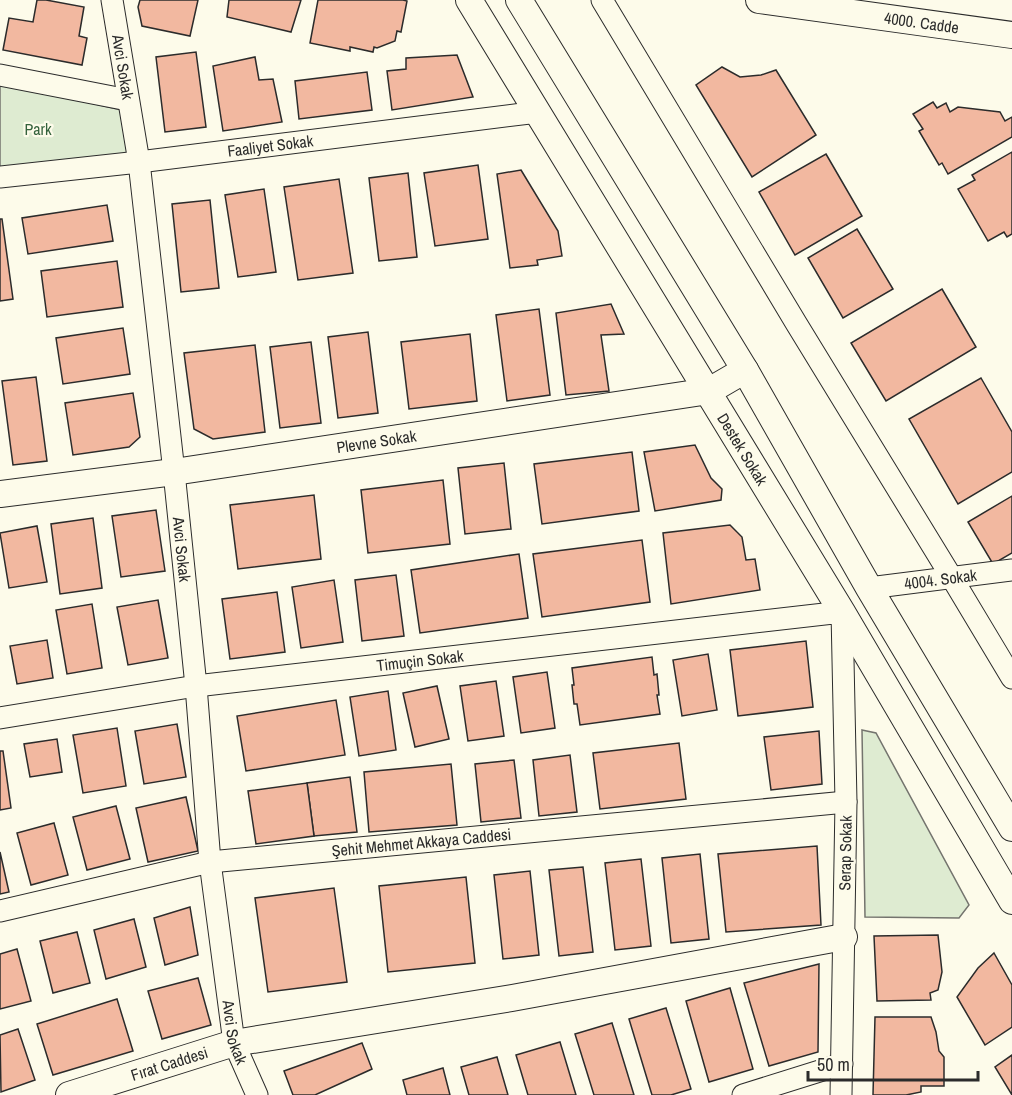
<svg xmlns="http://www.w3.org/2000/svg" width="1012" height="1095" font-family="'Archivo Narrow',sans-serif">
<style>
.park{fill:#deebd1;stroke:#74746e;stroke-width:1.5}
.building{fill:#f2b8a0;stroke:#2b2b2b;stroke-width:1.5}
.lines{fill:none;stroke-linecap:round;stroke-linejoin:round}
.minor-casing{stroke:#2b2b2b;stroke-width:23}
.tertiary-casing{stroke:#2b2b2b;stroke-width:28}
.minor{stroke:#fdfbea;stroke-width:21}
.tertiary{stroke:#fdfbea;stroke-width:26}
.labels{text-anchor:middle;stroke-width:4.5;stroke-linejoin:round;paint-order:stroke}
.street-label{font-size:16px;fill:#2b2b2b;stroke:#fdfbea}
.park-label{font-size:16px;fill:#34623c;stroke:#fdfbea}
</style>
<rect width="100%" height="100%" fill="#fdfbea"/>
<g class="park">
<polygon points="0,82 130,112 136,160 0,167"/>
<polygon points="862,730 876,733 969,905 959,918 865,917"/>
</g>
<g class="building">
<polygon points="37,0 46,0 84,7 79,36 87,38 82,65 3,50 9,18 33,22"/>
<polygon points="140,0 198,0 190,36 142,26 138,7"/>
<polygon points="229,0 301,0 291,32 227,17"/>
<polygon points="318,0 403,0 407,1 401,32 397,31 395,41 377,48 374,47 373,52 350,47 350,51 310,43"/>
<polygon points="196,52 206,127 165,132 156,57"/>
<polygon points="457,55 473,97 392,110 387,71 406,69 406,58"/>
<polygon points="255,57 259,80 273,79 282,122 223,131 213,66"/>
<polygon points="722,67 740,77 761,75 776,70 816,135 752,177 696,85"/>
<polygon points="367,72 372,110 299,119 295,81"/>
<polygon points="933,102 937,108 946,103 950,112 958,107 1000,112 1005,121 1012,117 1012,137 948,174 942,163 939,165 919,131 923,129 913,114"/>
<polygon points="1012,152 1012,234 1007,237 1004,232 988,241 958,189 975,180 972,175"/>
<polygon points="826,154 862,216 795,255 759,192"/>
<polygon points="478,165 488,239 435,246 424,173"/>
<polygon points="521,170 558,231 562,256 537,260 538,265 510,268 497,174"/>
<polygon points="408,173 417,257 379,261 369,178"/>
<polygon points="339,179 353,273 298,280 284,187"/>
<polygon points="264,189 276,272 238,277 225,195"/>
<polygon points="210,200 219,288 181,292 172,204"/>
<polygon points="107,205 113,241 28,254 22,218"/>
<polygon points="0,219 2,219 13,299 0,301"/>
<polygon points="857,229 893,289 843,318 808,258"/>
<polygon points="117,261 123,307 47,317 41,271"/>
<polygon points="942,289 976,347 886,401 851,343"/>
<polygon points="611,304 624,334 601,335 609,391 566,395 556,313"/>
<polygon points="539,309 550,395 507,401 496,315"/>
<polygon points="123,328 130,374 63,384 56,338"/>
<polygon points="368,332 378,413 338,418 328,337"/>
<polygon points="470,334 477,401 409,409 401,342"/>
<polygon points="311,342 321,423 280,428 270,347"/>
<polygon points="255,345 265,432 213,439 194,429 184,353"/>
<polygon points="36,377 47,461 13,465 2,381"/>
<polygon points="981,378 1012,432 1012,472 958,504 909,419"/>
<polygon points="133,393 140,437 129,447 73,455 65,403"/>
<polygon points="695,445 711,478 722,489 721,500 655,511 644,452"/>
<polygon points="632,452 639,511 542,524 534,464"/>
<polygon points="504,463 511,529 465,534 458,468"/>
<polygon points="443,480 450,544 368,553 361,490"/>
<polygon points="314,495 321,559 238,569 230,505"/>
<polygon points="1012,496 1012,553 993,564 968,522"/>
<polygon points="156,510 165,571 121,577 112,516"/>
<polygon points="93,518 102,588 60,594 51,524"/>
<polygon points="730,525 742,537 746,560 755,559 760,590 671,604 663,533"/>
<polygon points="37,526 47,582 9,588 0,533"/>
<polygon points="642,540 650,602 542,617 533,554"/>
<polygon points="519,554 528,618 420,633 411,570"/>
<polygon points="396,575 404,636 362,641 355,580"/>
<polygon points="334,580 343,642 301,648 292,587"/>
<polygon points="277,592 285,652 230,659 222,599"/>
<polygon points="158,600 168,658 128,665 117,607"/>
<polygon points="92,604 102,668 67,674 56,610"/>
<polygon points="47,640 53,678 17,684 10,646"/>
<polygon points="806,641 813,707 738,716 730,650"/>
<polygon points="708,654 717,710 682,716 673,660"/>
<polygon points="652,657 654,675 657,674 659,695 657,695 660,714 580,725 577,704 574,704 572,685 574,685 572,668"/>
<polygon points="547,672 555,728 521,733 513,677"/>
<polygon points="496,681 504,736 468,741 460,686"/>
<polygon points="437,686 449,739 415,747 403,693"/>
<polygon points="388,691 396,750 359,756 350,697"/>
<polygon points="336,700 345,755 246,771 237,716"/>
<polygon points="177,724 186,777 144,784 135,731"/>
<polygon points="117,728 126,786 83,793 73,735"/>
<polygon points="819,731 822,784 771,790 764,737"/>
<polygon points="57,739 62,772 30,777 24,744"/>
<polygon points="679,743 686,799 600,809 593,753"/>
<polygon points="0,751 3,751 11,808 0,810"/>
<polygon points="570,755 577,812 539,816 533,760"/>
<polygon points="514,760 521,818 481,822 475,764"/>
<polygon points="451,764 457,825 369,832 364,772"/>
<polygon points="350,777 357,832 314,836 307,783"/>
<polygon points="307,783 314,836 256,844 248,791"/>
<polygon points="186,797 198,851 148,862 136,808"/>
<polygon points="116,806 130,859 87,870 73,817"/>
<polygon points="54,823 68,875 31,885 17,833"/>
<polygon points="817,846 821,925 726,932 718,854"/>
<polygon points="0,852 9,892 0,894"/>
<polygon points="700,854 709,939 671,943 662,858"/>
<polygon points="641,859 651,946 615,950 605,863"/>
<polygon points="583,867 593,952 559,956 549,870"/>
<polygon points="530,871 539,955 503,959 494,875"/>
<polygon points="466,877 475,963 388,972 379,886"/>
<polygon points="334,888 347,982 268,992 255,898"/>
<polygon points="190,907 198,955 165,965 154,918"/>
<polygon points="134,919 146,967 106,979 94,930"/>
<polygon points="77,932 90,983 53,993 40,941"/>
<polygon points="938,935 942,972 938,990 930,993 931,1000 877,1001 874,936"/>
<polygon points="17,949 31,1001 0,1009 0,954"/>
<polygon points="994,953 1012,985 1012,1027 985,1045 957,997 978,968"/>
<polygon points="819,964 818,1052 769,1066 744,983"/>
<polygon points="198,978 211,1025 162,1039 148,991"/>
<polygon points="730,988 753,1069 709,1082 686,1001"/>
<polygon points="117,999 133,1051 53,1075 37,1024"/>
<polygon points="666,1008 691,1089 671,1095 652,1095 629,1019"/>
<polygon points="875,1017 931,1017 936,1032 939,1051 944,1057 944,1086 921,1086 921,1092 906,1095 873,1095"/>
<polygon points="612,1023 634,1095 594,1095 575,1034"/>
<polygon points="18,1029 35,1080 1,1092 0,1035"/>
<polygon points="560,1042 576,1095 528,1095 516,1055"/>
<polygon points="362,1043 372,1069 315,1095 293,1095 284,1071"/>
<polygon points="1012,1055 1012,1095 995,1067"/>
<polygon points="497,1057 508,1095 469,1095 461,1067"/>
<polygon points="443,1068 450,1095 407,1095 403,1080"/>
</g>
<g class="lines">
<defs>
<g id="minor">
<path id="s1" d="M112,0L139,162L174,472L196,686L210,862L234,1043L257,1095"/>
<polyline points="602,0 796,323 952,578 1012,678"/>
<polyline points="0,75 128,100"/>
<path id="s2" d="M0,177L139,162L538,112"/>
<path id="s3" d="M869,588L1012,570"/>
<path id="s4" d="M0,718L196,686L842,612L846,802L841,1095"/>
<path id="s5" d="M0,911L210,862L846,802"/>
<polyline points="743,1095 842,1064"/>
</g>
<g id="tertiary">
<path id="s6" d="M469,0L842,612L1012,901"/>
<polyline points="519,0 745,370 869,588 1012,828"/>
<path id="s7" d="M759,0L1012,35"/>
<path id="s8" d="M0,494L174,472L709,391L745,370"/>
<path id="s9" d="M69,1095L234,1043L512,998L844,937"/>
</g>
</defs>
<use href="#minor" class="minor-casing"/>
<use href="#tertiary" class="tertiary-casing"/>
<use href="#minor" class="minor"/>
<use href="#tertiary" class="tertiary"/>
</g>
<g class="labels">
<g class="street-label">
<text dy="6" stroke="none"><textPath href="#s7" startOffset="164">4000. Cadde</textPath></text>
<text dy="6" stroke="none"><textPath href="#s1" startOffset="68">Avci Sokak</textPath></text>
<text dy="6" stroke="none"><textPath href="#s2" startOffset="272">Faaliyet Sokak</textPath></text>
<text dy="6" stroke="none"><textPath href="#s8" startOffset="380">Plevne Sokak</textPath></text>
<text dy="6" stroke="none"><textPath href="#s6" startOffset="526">Destek Sokak</textPath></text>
<text dy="6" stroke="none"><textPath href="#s1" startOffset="554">Avci Sokak</textPath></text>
<text dy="6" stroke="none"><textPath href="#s3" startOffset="72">4004. Sokak</textPath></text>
<text dy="6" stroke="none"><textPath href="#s4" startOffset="424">Timuçin Sokak</textPath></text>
<text dy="6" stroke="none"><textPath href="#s5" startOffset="428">Şehit Mehmet Akkaya Caddesi</textPath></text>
<text transform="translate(845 853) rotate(-89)" y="6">Serap Sokak</text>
<text dy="6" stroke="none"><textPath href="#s1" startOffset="1040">Avci Sokak</textPath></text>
<text dy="6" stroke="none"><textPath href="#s9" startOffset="105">Fırat Caddesi</textPath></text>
</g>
<g class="park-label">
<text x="38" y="135">Park</text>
</g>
</g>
<path d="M808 1071v9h170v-9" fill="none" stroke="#2b2b2b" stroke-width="3"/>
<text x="817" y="1071" font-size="18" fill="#2b2b2b" stroke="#fdfbea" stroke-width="4.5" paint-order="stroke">50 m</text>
</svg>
